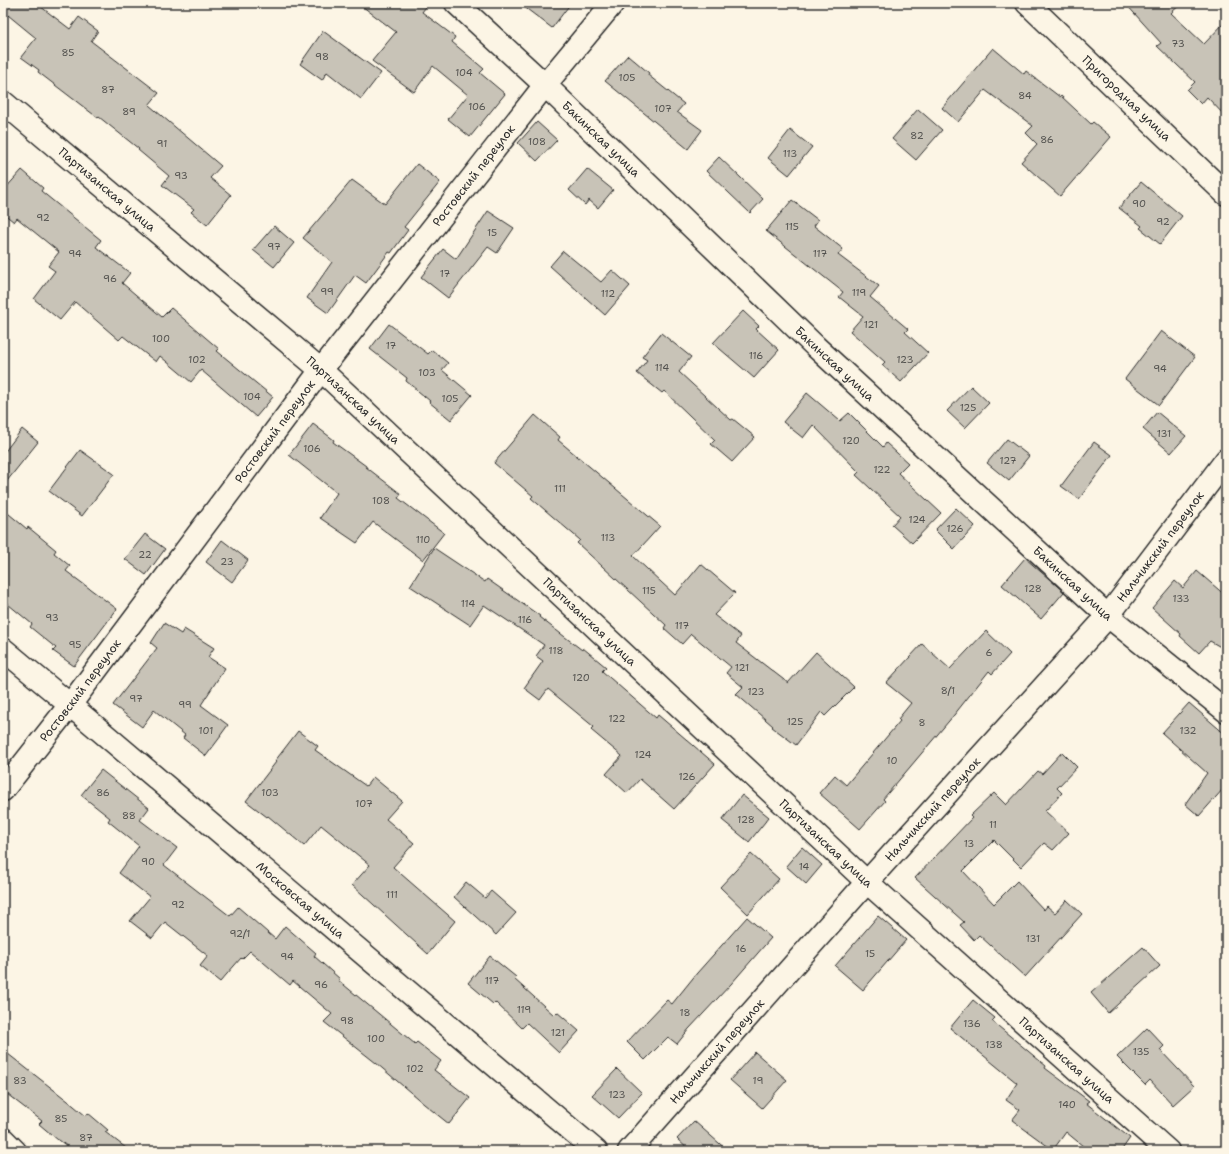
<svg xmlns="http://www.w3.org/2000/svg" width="1229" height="1154" font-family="'Shantell Sans',sans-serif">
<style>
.building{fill:#c8c3b7;stroke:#2b2b2b}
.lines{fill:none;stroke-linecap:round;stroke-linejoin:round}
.minor-casing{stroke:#2b2b2b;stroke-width:25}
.tertiary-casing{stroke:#2b2b2b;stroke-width:25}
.minor{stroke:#fcf5e5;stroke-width:22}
.tertiary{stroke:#fcf5e5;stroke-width:22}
.labels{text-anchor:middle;stroke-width:3.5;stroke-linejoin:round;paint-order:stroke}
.number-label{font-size:10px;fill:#52514e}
.street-label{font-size:12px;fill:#2b2b2b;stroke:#fcf5e5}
</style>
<rect width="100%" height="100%" fill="#fcf5e5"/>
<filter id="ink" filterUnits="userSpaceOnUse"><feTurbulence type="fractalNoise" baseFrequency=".025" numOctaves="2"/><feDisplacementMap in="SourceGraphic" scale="8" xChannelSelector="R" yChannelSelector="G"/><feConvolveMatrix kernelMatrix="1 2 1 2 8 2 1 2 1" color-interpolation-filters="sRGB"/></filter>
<g filter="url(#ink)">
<g class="building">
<polygon points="3,3 36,3 70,29 79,17 98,31 91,41 159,93 149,105 221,166 210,178 231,195 207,225 191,212 194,209 162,185 169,176 138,150 139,149 99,117 98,118 38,72 39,70 21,57 36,38 3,11"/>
<polygon points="358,3 429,3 422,12 455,37 452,42 484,69 480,73 505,94 470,137 448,119 468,95 433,66 414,92 372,61 396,32"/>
<polygon points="519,3 571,3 552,28"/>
<polygon points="1125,3 1182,3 1171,13 1204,44 1226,21 1226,117 1207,97 1201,104 1187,90 1195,82 1157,46 1161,43"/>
<polygon points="323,31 381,73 361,99 327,72 322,80 300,64"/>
<polygon points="993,48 1024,74 1026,71 1060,97 1061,96 1091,124 1093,122 1111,137 1060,196 1021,162 1037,144 1026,133 1033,126 985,90 958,122 942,108"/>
<polygon points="628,55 649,73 648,75 684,104 677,112 702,130 688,149 605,81"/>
<polygon points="918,109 942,130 916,160 892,139"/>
<polygon points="537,122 557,140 537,161 518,143"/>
<polygon points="790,130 812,147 789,175 768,158"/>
<polygon points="719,157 763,199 750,213 706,171"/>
<polygon points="417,164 440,182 404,227 408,230 391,253 389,252 366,283 355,275 328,313 307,298 332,262 303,238 352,180 385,204"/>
<polygon points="587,169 613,190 598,208 589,200 585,205 569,190"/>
<polygon points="22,170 43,188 41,191 101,240 96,247 130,273 122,283 162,317 171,308 219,349 217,351 273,397 256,417 201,370 191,382 160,356 156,362 123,336 119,340 75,302 60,320 34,299 55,271 48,266 59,252 17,218 14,222 3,213 3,191"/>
<polygon points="1141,182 1182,216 1160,244 1140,228 1142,226 1119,208"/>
<polygon points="792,200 818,220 814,226 843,249 838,255 879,286 870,297 908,329 905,332 928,353 901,382 882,365 885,362 850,331 863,316 839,297 843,292 766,231"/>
<polygon points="488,211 514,228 497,253 488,247 448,298 421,277 443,249 456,259"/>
<polygon points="274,226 294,243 274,267 253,250"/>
<polygon points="563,251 601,282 612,270 630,286 605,315 550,266"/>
<polygon points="743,311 759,326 756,329 779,350 754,378 713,343"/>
<polygon points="389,324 428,354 432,350 448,363 442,370 472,395 451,420 429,402 430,401 406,381 407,378 370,349"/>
<polygon points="1161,331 1195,357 1159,405 1125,379"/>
<polygon points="661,333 691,357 679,372 731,420 733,419 755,437 732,462 711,444 715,440 664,391 662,393 637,373 647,360 642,357"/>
<polygon points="971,386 989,403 965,428 947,411"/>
<polygon points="807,393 840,421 849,413 883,447 886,443 908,463 898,473 941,513 912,543 892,525 900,516 856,475 859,472 813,425 803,438 783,422"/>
<polygon points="1157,412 1186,436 1171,453 1143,429"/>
<polygon points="535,415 560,437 558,440 660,526 633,556 675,595 701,564 735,593 714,615 741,636 736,643 788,683 816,652 854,687 825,716 821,712 796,745 772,727 773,726 736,694 743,687 726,673 731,667 691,634 682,644 664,628 666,625 577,543 580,540 531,498 533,496 494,463"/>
<polygon points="313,424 334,440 333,442 366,466 366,467 401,494 398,498 444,533 423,560 373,522 357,543 320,518 337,493 289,455"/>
<polygon points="22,429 38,442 3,486 3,454"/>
<polygon points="1007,439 1029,456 1009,481 987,463"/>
<polygon points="1094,442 1112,455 1079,499 1061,486"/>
<polygon points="80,450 114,474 82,516 49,491"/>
<polygon points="956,508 975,526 954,549 935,530"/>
<polygon points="3,509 27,529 28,527 56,550 54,553 70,566 66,571 117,609 74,666 53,651 56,648 30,627 32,624 3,600"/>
<polygon points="145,534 165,549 146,575 125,559"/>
<polygon points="222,540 248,560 232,582 206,562"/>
<polygon points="434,548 485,582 487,579 540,616 539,617 582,650 583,648 606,667 602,671 656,718 658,715 715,764 674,809 640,779 627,793 606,774 622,756 591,730 594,727 548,689 540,700 524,688 543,661 536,656 544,645 484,605 470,625 410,586"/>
<polygon points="1025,558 1064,592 1041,619 1002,585"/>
<polygon points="1197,571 1226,596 1226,650 1210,641 1199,653 1180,636 1181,634 1152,608 1175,581 1183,588"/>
<polygon points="164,623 181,634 184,629 214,648 208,657 225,668 201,705 228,725 220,736 221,736 206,756 183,738 185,735 154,710 142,727 113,705 157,648 151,643"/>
<polygon points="986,631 1010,654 992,674 989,671 954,715 883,799 885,801 860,829 819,793 835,775 846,785 900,721 898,719 911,703 886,683 922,644 950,669"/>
<polygon points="1189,703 1226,735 1226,790 1224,788 1199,816 1185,804 1207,773 1162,733"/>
<polygon points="298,731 318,746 315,750 366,786 373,777 402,801 386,819 414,843 393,867 455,921 428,954 352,885 370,865 321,825 304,846 268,816 267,817 246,801 276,762 275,761"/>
<polygon points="1062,752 1077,767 1057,788 1062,793 1045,811 1069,833 1053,850 1044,843 1021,867 994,840 963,871 994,904 1017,881 1044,910 1047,906 1055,913 1067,900 1082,914 1025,977 979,935 974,940 960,925 964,922 915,878 972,818 970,816 994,793 1006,805 1038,771 1042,774"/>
<polygon points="101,770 149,808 140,820 177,848 164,865 230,916 238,907 275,939 285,926 316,953 314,956 340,979 338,980 391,1024 415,1044 417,1042 441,1061 434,1070 470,1098 449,1124 424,1104 376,1063 324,1022 332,1014 293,981 290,985 250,951 242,959 241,958 220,982 200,966 208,956 165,922 152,938 130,921 150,897 119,873 139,846 108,821 110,818 81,795"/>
<polygon points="742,795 769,817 749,842 722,820"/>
<polygon points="802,847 822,865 806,884 786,866"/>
<polygon points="751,854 779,879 748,914 720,887"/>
<polygon points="466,882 485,898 491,891 516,913 496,935 454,897"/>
<polygon points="878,916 906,940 863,990 835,966"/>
<polygon points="747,917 771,938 731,984 689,1029 677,1044 668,1037 645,1060 627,1042 667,1000 672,1004 697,973"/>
<polygon points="1143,947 1160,966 1108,1013 1091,993"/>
<polygon points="490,956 516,977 514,979 554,1015 557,1012 579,1031 559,1053 527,1023 522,1028 495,1002 493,1004 468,983"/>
<polygon points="973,1000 995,1018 992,1021 1046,1066 1045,1068 1089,1101 1086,1103 1130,1138 1121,1151 1089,1151 1066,1132 1053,1150 1012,1120 1020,1110 1006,1100 1017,1083 950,1028"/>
<polygon points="1147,1028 1164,1046 1160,1050 1194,1086 1173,1105 1150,1080 1145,1085 1117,1057"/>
<polygon points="3,1050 68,1101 86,1116 88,1113 108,1130 105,1132 130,1151 73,1151 59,1140 58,1140 39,1124 42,1121 3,1091"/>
<polygon points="755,1052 787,1080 762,1108 730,1080"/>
<polygon points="617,1069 642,1093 618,1118 592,1095"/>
<polygon points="694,1121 728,1151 690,1151 677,1139"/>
</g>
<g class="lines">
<defs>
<g id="minor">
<path id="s1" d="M456,3L545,85L816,347L1108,616L1226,711"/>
<path id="s2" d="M1027,3L1226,194"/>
<path id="s3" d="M3,102L321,370L867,882L1168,1151"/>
<path id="s4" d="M3,790L70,705L321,370L545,85L613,3"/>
<polyline points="3,1139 15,1151"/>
<path id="s5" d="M629,1151L867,882L1108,616L1226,460"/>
</g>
<g id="tertiary">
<path id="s6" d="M3,649L70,705L596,1151"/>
</g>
</defs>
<use href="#minor" class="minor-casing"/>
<use href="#tertiary" class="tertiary-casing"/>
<use href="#minor" class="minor"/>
<use href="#tertiary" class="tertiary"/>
</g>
</g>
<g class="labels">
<g class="number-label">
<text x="1178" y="47">73</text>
<text x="68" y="56">85</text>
<text x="322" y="60">98</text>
<text x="464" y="76">104</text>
<text x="627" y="81">105</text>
<text x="108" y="93">87</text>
<text x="1025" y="99">84</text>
<text x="477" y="110">106</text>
<text x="663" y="112">107</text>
<text x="129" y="115">89</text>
<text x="917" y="139">82</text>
<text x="1047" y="143">86</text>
<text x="537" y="145">108</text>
<text x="162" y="147">91</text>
<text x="790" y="157">113</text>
<text x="181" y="179">93</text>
<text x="1139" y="207">90</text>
<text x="43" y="221">92</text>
<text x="1163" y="225">92</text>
<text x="792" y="230">115</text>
<text x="492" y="236">15</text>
<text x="274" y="250">97</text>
<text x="75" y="257">94</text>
<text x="820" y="257">117</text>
<text x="445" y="277">17</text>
<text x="110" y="282">96</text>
<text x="327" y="295">99</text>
<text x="859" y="296">119</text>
<text x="608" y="297">112</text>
<text x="871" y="328">121</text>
<text x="161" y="342">100</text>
<text x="391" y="349">17</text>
<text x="756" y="359">116</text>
<text x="197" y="363">102</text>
<text x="905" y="363">123</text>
<text x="662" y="371">114</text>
<text x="1160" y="372">94</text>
<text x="427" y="376">103</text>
<text x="252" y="400">104</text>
<text x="450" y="402">105</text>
<text x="968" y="411">125</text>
<text x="1164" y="437">131</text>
<text x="851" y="444">120</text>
<text x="312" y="452">106</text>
<text x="1008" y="464">127</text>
<text x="882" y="473">122</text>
<text x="560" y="492">111</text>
<text x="381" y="504">108</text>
<text x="917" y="523">124</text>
<text x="955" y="532">126</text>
<text x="608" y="541">113</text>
<text x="423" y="543">110</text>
<text x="145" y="558">22</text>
<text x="227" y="565">23</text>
<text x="1033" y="592">128</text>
<text x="649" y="594">115</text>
<text x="1181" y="602">133</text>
<text x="468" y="607">114</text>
<text x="52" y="621">93</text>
<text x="525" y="623">116</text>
<text x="682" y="629">117</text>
<text x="75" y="648">95</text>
<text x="556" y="654">118</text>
<text x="989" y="656">6</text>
<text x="742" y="671">121</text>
<text x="581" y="681">120</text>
<text x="948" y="694">8/1</text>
<text x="756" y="695">123</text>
<text x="136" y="702">97</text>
<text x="185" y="708">99</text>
<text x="617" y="722">122</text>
<text x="795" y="725">125</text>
<text x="922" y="726">8</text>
<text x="206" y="734">101</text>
<text x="1188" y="734">132</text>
<text x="643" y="758">124</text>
<text x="892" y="764">10</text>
<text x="687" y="780">126</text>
<text x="103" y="796">86</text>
<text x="270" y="796">103</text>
<text x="364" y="807">107</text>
<text x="129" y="819">88</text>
<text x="746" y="823">128</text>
<text x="993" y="828">11</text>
<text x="969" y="847">13</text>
<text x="148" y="865">90</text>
<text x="804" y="870">14</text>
<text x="392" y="898">111</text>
<text x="178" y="908">92</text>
<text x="240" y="937">92/1</text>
<text x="1033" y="942">131</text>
<text x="741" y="952">16</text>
<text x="870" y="957">15</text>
<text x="287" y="960">94</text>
<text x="492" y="984">117</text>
<text x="321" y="988">96</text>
<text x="524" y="1013">119</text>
<text x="685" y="1016">18</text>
<text x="347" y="1024">98</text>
<text x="972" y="1027">136</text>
<text x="558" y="1036">121</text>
<text x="376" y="1042">100</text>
<text x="994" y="1048">138</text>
<text x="1141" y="1055">135</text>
<text x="415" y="1072">102</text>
<text x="20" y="1084">83</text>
<text x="758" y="1084">19</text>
<text x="617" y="1098">123</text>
<text x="1067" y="1108">140</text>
<text x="61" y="1122">85</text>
<text x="86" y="1141">87</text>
</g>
<g class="street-label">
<text dy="4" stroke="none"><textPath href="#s2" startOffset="138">Пригородная улица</textPath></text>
<text dy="4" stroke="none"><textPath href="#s1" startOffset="199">Бакинская улица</textPath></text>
<text dy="4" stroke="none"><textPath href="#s4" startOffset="774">Ростовский переулок</textPath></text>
<text dy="4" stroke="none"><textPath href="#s3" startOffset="136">Партизанская улица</textPath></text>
<text dy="4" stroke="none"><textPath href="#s1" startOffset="523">Бакинская улица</textPath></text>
<text dy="4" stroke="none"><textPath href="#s3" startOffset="460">Партизанская улица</textPath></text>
<text dy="4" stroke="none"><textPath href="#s4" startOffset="450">Ростовский переулок</textPath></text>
<text dy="4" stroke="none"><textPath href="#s5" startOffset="805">Нальчикский переулок</textPath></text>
<text dy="4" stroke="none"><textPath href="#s1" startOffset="847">Бакинская улица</textPath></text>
<text dy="4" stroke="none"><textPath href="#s3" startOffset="784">Партизанская улица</textPath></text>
<text dy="4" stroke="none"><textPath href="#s4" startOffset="126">Ростовский переулок</textPath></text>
<text dy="4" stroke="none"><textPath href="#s5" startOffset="457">Нальчикский переулок</textPath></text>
<text dy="4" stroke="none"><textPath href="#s3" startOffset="1108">Партизанская улица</textPath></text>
<text dy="4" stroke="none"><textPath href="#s6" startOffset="389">Московская улица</textPath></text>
<text dy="4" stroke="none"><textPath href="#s5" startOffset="133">Нальчикский переулок</textPath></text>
<text dy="4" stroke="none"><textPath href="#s3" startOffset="1432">Партизанская улица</textPath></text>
</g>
</g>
<rect width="1229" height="1154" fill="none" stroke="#fcf5e5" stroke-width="16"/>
<rect x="8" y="8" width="1213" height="1138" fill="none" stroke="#2b2b2b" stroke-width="1.5" filter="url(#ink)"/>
</svg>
